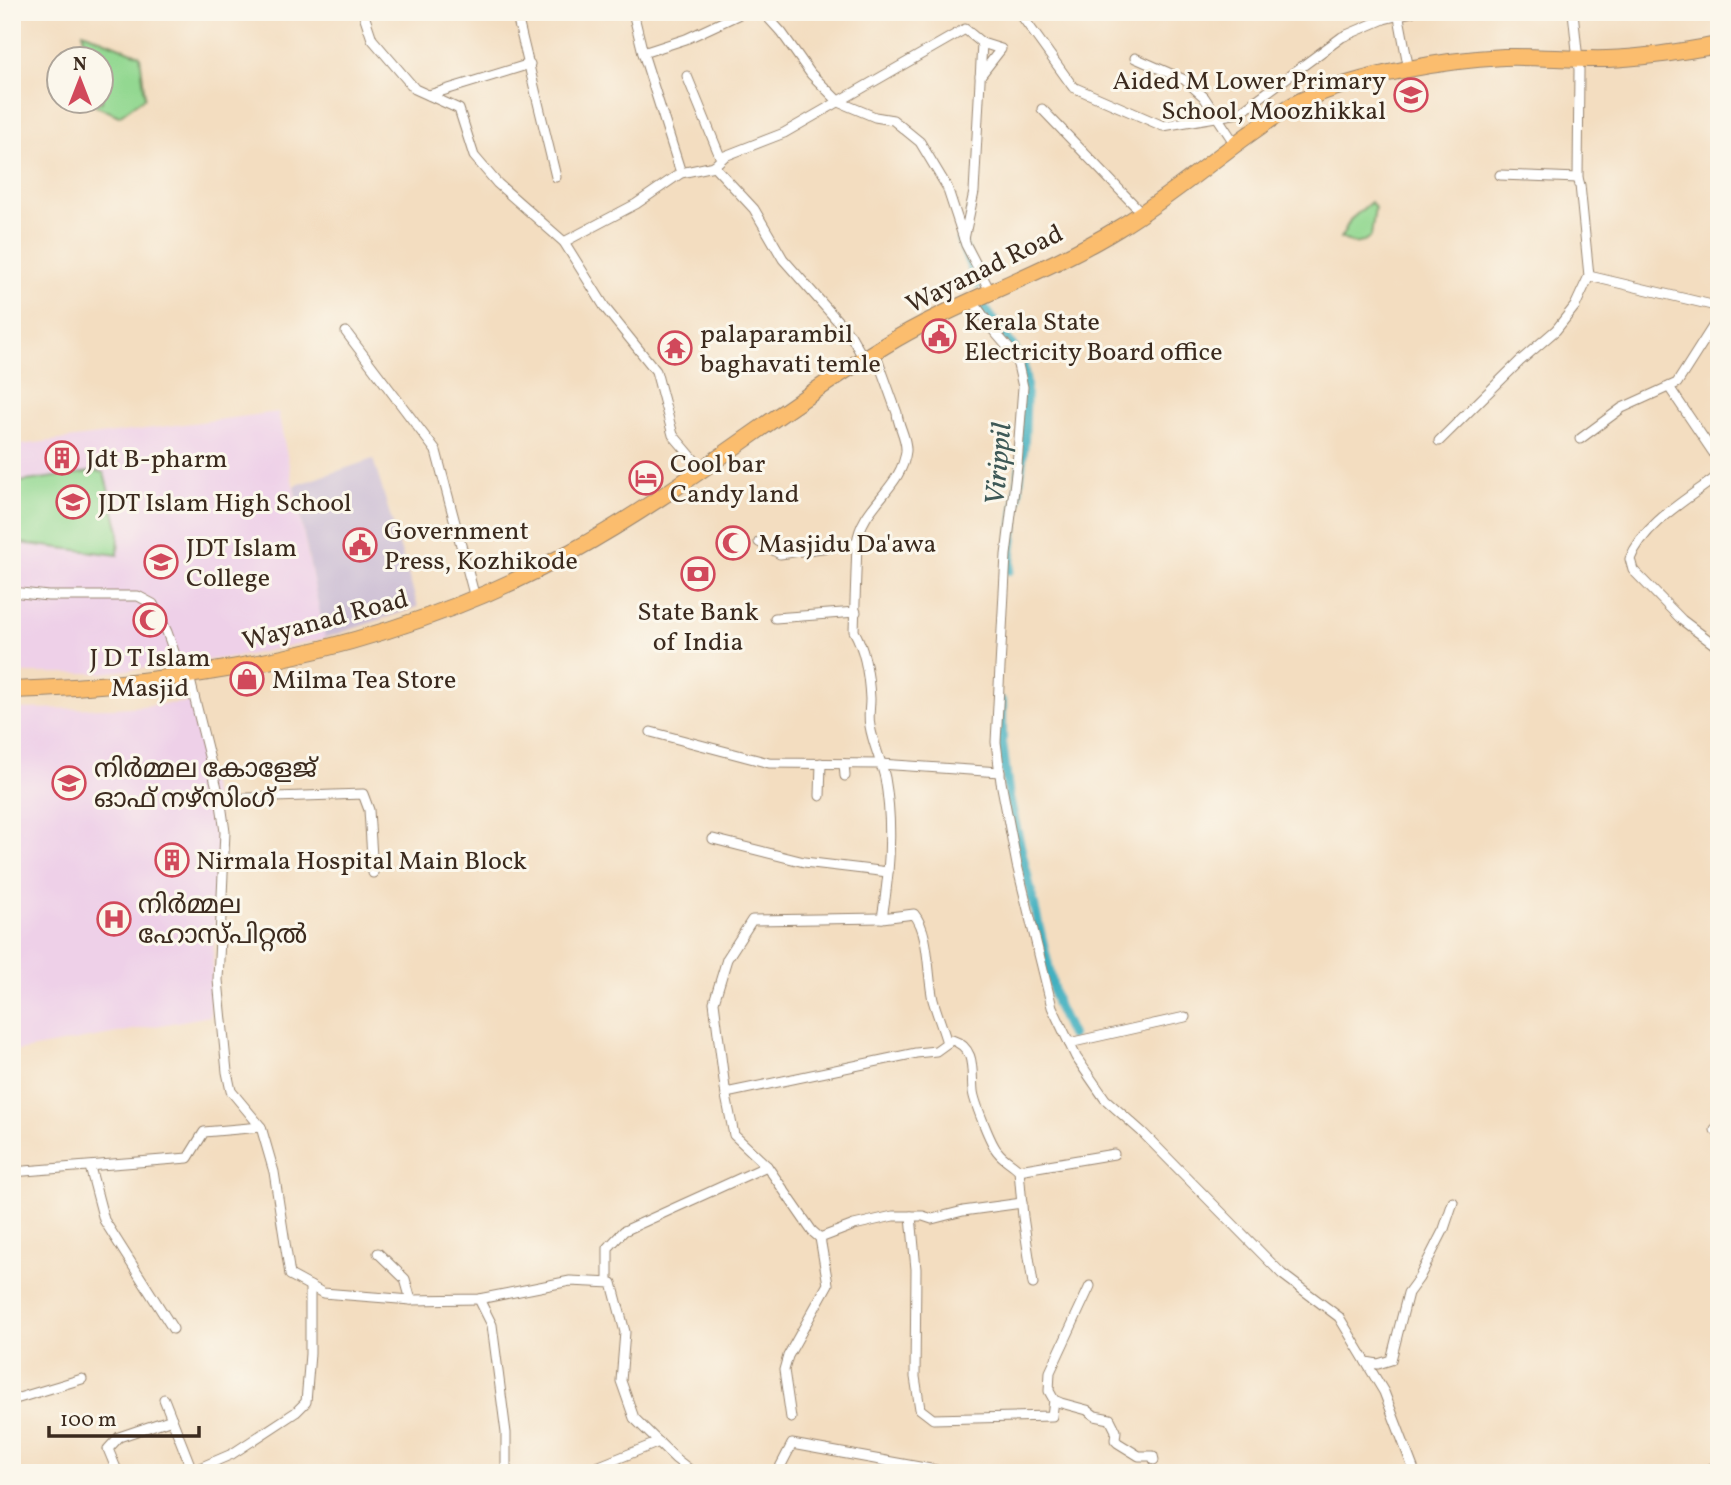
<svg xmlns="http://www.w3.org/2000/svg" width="1731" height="1485" font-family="Vollkorn,'Noto Sans Malayalam',serif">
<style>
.built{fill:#eed0e8}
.industrial{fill:#ccbed4}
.green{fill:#93d891;stroke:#678158;stroke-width:2}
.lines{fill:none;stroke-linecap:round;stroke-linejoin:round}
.canal{stroke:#43b0c0;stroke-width:10}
.street-casing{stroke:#97846f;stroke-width:11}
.highway-casing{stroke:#97846f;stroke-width:18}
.street{stroke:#fff;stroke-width:9}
.highway{stroke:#fbbd6e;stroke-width:16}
.labels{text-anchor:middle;stroke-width:6;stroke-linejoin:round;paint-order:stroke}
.poi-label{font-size:26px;fill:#3b2a1e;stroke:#fbf7ec;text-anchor:start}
.street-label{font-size:26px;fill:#3b2a1e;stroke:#fbf7ec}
.water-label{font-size:28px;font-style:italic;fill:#3e5957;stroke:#fbf7ec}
</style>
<rect width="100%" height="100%" fill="#fbf7ec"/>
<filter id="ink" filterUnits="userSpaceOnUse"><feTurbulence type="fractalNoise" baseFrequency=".0143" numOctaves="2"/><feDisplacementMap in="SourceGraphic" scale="14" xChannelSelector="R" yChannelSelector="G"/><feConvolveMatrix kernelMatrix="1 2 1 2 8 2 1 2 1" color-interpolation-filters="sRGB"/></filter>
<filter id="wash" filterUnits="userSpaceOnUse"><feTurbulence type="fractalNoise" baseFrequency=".00686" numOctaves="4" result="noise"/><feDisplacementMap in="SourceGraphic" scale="28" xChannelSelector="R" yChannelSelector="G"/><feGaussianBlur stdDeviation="1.57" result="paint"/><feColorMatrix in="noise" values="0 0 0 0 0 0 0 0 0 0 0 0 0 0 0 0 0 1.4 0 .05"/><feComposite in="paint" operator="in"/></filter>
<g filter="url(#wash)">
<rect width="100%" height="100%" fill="#f3ddc0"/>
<g class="built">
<polygon points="278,412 325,638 248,655 103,673 12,673 12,446"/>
<polygon points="191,702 220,823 210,1016 12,1052 12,709 116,708"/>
</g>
<polygon class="industrial" points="373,459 418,607 325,638 294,486"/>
<g class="green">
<polygon points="83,32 140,55 145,97 119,116 88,102 102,102 102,60 85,59"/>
<path d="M1371,202L1375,208L1371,236C1359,246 1354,245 1341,238L1350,220Z"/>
<polygon points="97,471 104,473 119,531 118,555 12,542 12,483"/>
</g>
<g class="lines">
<g class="canal">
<polyline points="961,241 978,284"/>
<polyline points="979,301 1015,350 1023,365 1026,384 1024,441 1009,570"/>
<polyline points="1002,702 1002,743 1009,798 1057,1005 1071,1035"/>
</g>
</g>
</g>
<g filter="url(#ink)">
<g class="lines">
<defs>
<g id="street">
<polyline points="363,12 372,39 415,89 459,109 474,156 497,183 564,242 606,309 656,371 673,435 702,469"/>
<polyline points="516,12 556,177"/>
<polyline points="633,12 643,53 681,173"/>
<polyline points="763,12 782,33 811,74 839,102 875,117 893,120 920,142 947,187 966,245 990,291"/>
<polyline points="1019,12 1073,87 1163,126 1239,113 1342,37 1384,19 1412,12"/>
<polyline points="1398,12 1409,70"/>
<polyline points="643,53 686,39 744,12"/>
<polyline points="1135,58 1185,80 1204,97 1235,144"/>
<polyline points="1718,67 1719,68"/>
<polyline points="687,76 721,159"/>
<polyline points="980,76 1001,49 982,43"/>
<polyline points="429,95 530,64"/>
<polyline points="1042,109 1141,212"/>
<polyline points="714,166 725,156 784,133 965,29 982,43 974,192 964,239"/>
<polyline points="714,166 754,209 783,259 851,336 864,359"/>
<polyline points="1500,175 1578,178"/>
<polyline points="564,242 636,204 681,173 714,166"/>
<polyline points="1589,276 1716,306 1719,308"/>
<polyline points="972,300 993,330 1012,352 1018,365 1023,387 1017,465 1006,555 996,742 1001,782 1017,865 1052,1007 1076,1057 1105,1099 1142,1132 1282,1274 1339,1317 1384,1392 1415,1473"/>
<polyline points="346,332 436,451 475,598"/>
<polyline points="1669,387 1719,461"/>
<polyline points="1580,439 1622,408 1677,383 1719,317"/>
<polyline points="1439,441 1520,361 1556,330 1575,306 1589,276 1580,185 1578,178 1579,70 1573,12"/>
<path d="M1719,475C1688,499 1644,523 1630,559L1633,570L1682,620L1719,648"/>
<polyline points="759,542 780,554 857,543"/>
<polyline points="12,592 48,596 138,596 153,604 167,632 183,677"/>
<polyline points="775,618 856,612"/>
<polyline points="189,676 221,804 225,832 218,980 227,1072 231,1091 261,1127 274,1172 290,1275 323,1293 411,1300 479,1299 570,1281 612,1283 625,1332 621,1381 634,1418 676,1459 694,1473"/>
<polyline points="651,732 769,763 880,764 1000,772"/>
<polyline points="844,764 845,776"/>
<polyline points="820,796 821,763"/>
<polyline points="219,799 363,794 369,810 373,873"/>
<polyline points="713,839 804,862 888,872"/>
<path d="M947,1043L952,1040C977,1048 971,1072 973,1091C974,1101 991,1145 998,1152C1003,1159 1012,1163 1019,1170L1023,1217L1033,1284"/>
<polyline points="1069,1043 1185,1017"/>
<path d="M726,1093L916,1053L936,1051L947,1043C943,1029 937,1014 933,1000C927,974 930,933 914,914L882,918C890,872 893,823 885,778C881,760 873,744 870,726C868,717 870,708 870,699C869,678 865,650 854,631L857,543C861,506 902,488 906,451C907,438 898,426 897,413L875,352"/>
<polyline points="1715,1130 1719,1133"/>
<polyline points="90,1167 104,1220 173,1329"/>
<polyline points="1019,1170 1114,1154"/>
<polyline points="12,1172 188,1158 204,1132 261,1127"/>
<polyline points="911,1216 916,1269 915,1377 920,1409 933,1419 1052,1416 1054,1400"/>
<polyline points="820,1238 854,1225 893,1216 923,1216 932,1219 963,1211 1022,1203"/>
<polyline points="378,1253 405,1279 411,1300"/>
<polyline points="608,1282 608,1248 624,1231 767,1166"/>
<polyline points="1090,1286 1050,1372 1049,1391 1054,1400 1061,1403 1087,1410 1095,1416 1110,1419 1116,1431 1115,1440 1118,1443 1139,1456 1153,1456 1154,1460"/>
<polyline points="479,1299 492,1325 506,1433 506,1473"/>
<polyline points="1366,1362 1378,1364 1391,1360 1408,1293 1419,1278 1444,1229 1453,1202"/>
<polyline points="164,1399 192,1470"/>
<polyline points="12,1400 82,1379"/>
<polyline points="791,1418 784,1370 788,1356 828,1284 820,1238 812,1231 767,1166 734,1135 726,1096 714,1002 727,959 752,920 882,918"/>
<polyline points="118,1473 108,1449 119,1437 172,1419"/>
<polyline points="188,1473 232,1454 296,1412 306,1402 310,1354 310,1286"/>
<polyline points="582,1473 659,1442"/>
<polyline points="774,1473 778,1471 792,1444 936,1470 936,1473"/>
<polyline points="1701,1473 1719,1465"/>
</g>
<path id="highway" d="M12,690C205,684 401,646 571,552C681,492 777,411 884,346C959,300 1045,274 1119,228C1164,201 1205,166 1248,135C1265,123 1284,109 1303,100C1360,75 1442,60 1504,57C1539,56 1573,60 1607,59C1645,58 1682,51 1719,45"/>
</defs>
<use href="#street" class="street-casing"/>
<use href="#highway" class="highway-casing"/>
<use href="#street" class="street"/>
<use href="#highway" class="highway"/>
</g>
</g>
<defs>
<symbol id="school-ring" viewBox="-11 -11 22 22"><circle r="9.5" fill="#fbf7ec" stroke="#d1495b" stroke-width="1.5"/><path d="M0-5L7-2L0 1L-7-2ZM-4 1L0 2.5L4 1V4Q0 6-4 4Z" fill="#d1495b"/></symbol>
<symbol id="civic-ring" viewBox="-11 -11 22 22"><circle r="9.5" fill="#fbf7ec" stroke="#d1495b" stroke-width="1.5"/><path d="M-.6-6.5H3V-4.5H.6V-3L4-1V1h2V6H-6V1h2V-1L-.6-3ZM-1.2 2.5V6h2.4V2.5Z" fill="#d1495b"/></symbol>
<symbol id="temple-ring" viewBox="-11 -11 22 22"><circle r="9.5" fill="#fbf7ec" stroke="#d1495b" stroke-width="1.5"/><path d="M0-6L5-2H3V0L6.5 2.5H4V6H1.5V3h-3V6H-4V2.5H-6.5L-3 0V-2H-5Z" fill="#d1495b"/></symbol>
<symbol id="building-ring" viewBox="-11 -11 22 22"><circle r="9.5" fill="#fbf7ec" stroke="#d1495b" stroke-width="1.5"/><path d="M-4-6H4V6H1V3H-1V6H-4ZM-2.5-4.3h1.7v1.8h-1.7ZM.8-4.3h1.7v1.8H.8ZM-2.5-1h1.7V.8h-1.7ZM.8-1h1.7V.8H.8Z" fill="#d1495b"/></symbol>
<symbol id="hotel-ring" viewBox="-11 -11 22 22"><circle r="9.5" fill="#fbf7ec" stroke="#d1495b" stroke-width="1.5"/><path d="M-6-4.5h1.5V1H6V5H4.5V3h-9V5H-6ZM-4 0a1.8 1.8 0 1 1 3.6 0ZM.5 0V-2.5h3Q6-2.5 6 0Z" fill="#d1495b"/></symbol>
<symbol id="mosque-ring" viewBox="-11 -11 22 22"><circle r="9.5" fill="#fbf7ec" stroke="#d1495b" stroke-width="1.5"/><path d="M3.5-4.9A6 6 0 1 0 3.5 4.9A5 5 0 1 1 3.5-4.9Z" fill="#d1495b"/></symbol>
<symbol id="university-ring" viewBox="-11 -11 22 22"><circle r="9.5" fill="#fbf7ec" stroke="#d1495b" stroke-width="1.5"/><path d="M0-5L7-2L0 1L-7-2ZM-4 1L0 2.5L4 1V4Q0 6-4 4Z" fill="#d1495b"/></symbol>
<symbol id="bank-ring" viewBox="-11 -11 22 22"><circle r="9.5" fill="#fbf7ec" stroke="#d1495b" stroke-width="1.5"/><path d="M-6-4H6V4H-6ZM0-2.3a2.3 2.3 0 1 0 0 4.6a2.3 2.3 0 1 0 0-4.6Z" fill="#d1495b"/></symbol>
<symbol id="shop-ring" viewBox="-11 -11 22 22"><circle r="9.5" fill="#fbf7ec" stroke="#d1495b" stroke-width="1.5"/><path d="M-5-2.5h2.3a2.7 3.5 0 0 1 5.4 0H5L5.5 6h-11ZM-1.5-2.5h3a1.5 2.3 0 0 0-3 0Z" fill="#d1495b"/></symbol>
<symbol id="hospital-ring" viewBox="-11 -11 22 22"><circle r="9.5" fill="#fbf7ec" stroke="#d1495b" stroke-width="1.5"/><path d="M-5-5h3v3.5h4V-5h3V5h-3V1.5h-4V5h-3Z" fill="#d1495b"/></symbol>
</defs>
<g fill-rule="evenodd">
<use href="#school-ring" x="1392" y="76" width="38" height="38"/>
<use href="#civic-ring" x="920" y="317" width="38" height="38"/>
<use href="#temple-ring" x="656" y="329" width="38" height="38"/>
<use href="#building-ring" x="43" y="439" width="38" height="38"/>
<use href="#hotel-ring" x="627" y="459" width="38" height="38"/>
<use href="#school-ring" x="54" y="483" width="38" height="38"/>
<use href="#mosque-ring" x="714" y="524" width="38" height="38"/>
<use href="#civic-ring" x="341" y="526" width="38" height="38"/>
<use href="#university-ring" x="142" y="543" width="38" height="38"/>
<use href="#bank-ring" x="679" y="555" width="38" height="38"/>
<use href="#mosque-ring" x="131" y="601" width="38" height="38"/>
<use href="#shop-ring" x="228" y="660" width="38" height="38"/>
<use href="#university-ring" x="50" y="764" width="38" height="38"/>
<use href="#building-ring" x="153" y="841" width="38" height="38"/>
<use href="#hospital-ring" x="95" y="900" width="38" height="38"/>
</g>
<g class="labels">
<g class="poi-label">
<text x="1386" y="89" text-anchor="end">Aided M Lower Primary<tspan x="1386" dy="30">School, Moozhikkal</tspan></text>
<text x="964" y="330">Kerala State<tspan x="964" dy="30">Electricity Board office</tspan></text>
<text x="700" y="342">palaparambil<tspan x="700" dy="30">baghavati temle</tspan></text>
<text x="86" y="467">Jdt B-pharm</text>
<text x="670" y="472">Cool bar<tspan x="670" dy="30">Candy land</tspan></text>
<text x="98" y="511">JDT Islam High School</text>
<text x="384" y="539">Government<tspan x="384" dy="30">Press, Kozhikode</tspan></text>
<text x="758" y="552">Masjidu Da'awa</text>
<text x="186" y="556">JDT Islam<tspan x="186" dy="30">College</tspan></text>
<text x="698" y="620" text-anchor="middle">State Bank<tspan x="698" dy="30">of India</tspan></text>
<text x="150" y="666" text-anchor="middle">J D T Islam<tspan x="150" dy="30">Masjid</tspan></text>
<text x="272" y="688">Milma Tea Store</text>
<text x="94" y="777">നിർമ്മല കോളേജ്<tspan x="94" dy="30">ഓഫ് നഴ്സിംഗ്</tspan></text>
<text x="196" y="869">Nirmala Hospital Main Block</text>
<text x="138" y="913">നിർമ്മല<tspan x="138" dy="30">ഹോസ്പിറ്റൽ</tspan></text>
</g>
<g class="street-label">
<text transform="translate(984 268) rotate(-26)" y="9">Wayanad Road</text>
<text transform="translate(325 619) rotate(-15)" y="9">Wayanad Road</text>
</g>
<g class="water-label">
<text transform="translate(997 464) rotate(-85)" y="10">Virippil</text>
</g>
</g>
<rect width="1731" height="1485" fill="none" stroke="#fbf7ec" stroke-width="42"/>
<g transform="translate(80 80)"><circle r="33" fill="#fbf7ec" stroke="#aea59a" stroke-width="2"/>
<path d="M0-5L12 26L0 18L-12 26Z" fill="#d1495b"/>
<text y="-10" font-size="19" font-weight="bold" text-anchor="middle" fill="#3b2a1e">N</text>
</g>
<path d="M49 1426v10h150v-10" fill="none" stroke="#3b2a1e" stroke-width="3.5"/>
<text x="60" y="1426" font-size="21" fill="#3b2a1e" stroke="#fbf7ec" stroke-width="5" paint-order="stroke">100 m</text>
</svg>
